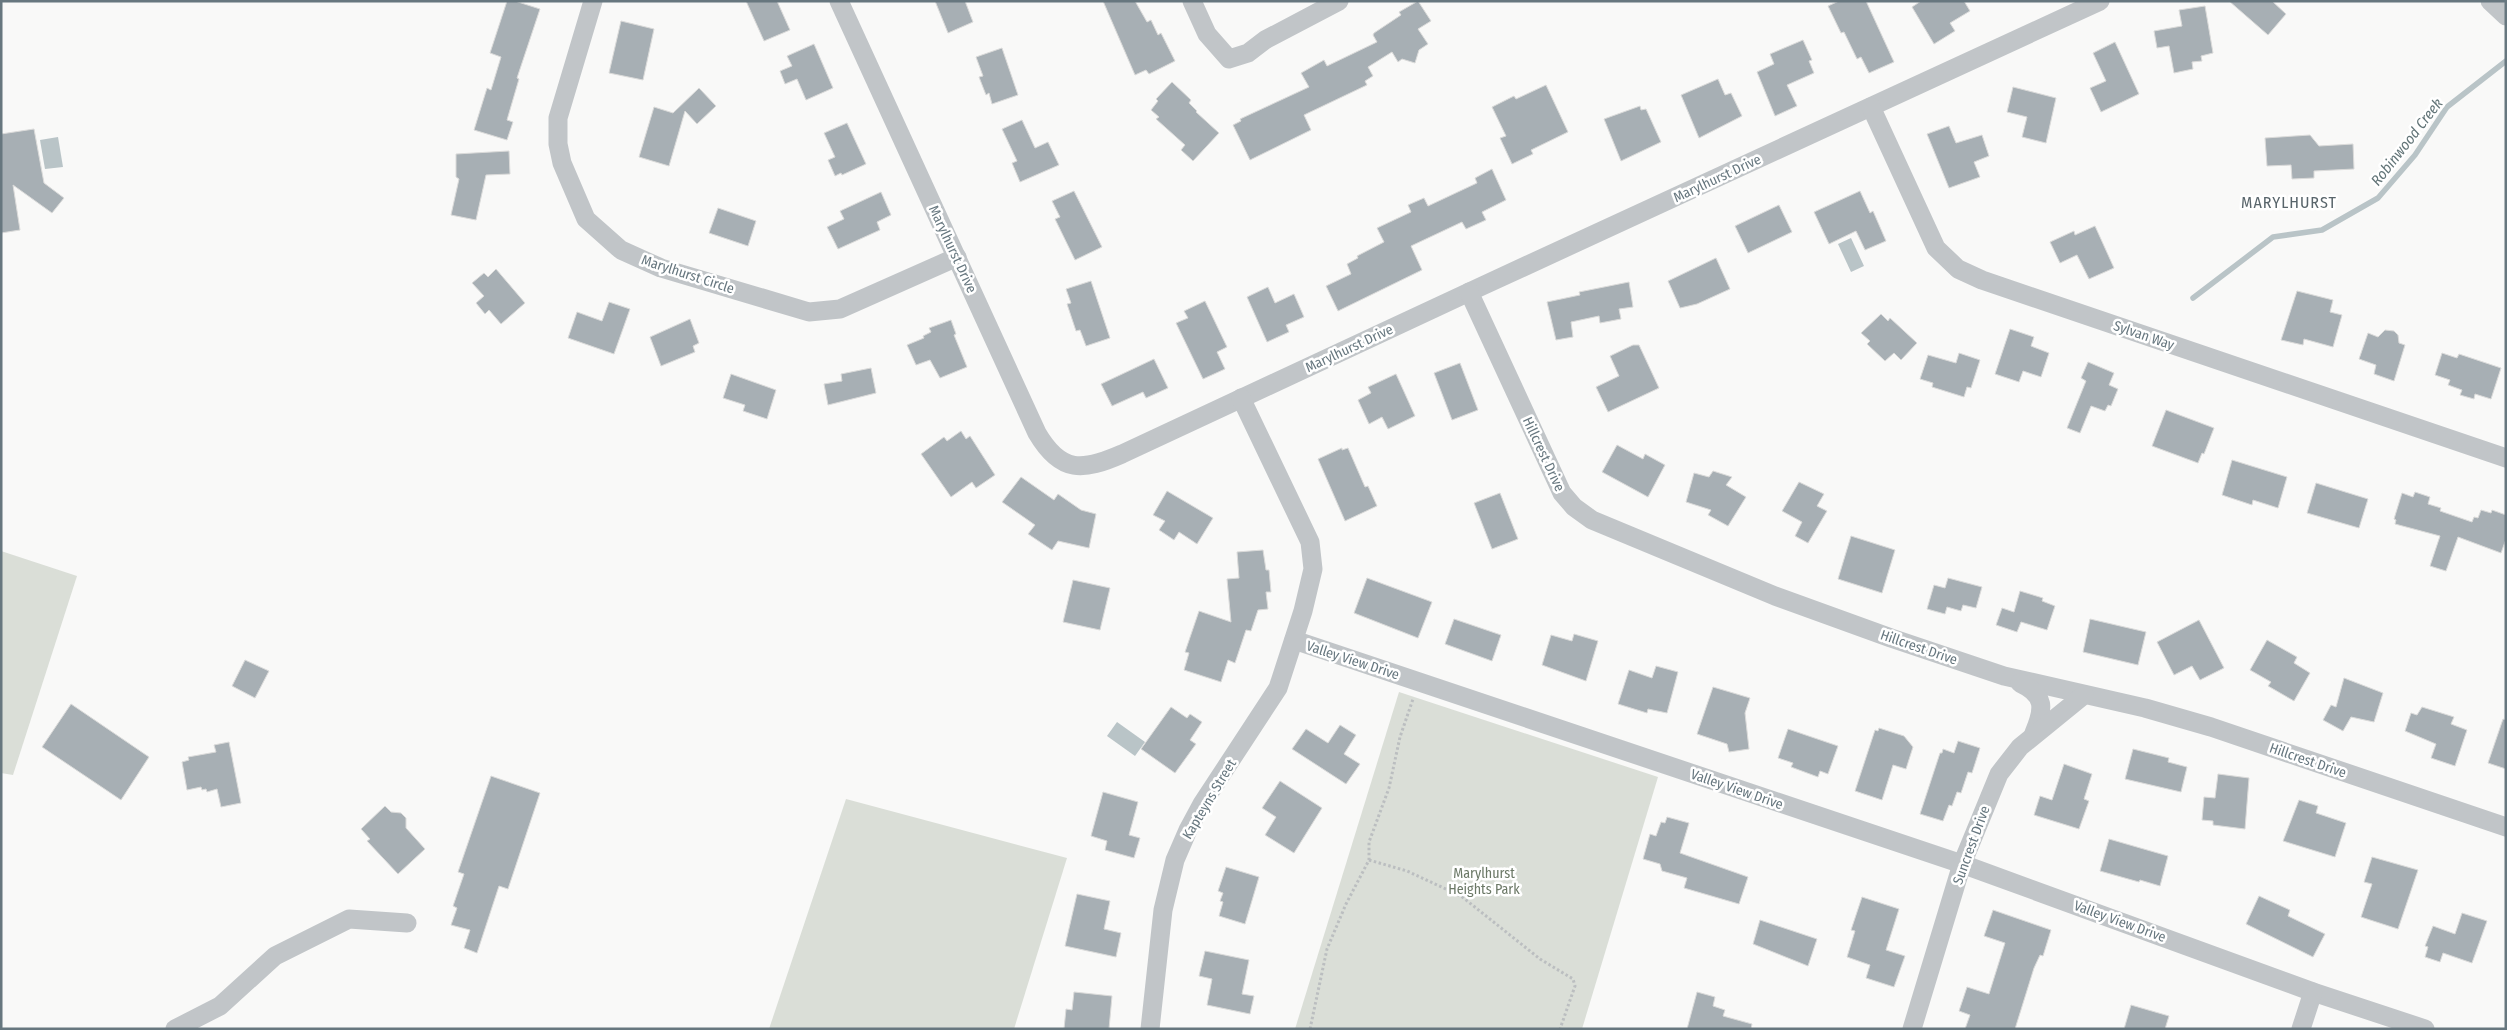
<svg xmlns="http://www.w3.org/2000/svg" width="2507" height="1030" font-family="'Fira Sans Condensed',sans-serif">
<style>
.green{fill:#daded7}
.water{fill:#b9c4c7}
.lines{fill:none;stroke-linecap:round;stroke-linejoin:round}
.stream{stroke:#b9c4c7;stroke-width:5.5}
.building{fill:#a7afb4;stroke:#dbdbda}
.path{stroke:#bbbec0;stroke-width:3;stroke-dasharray:2.5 2.5;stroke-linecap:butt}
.minor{stroke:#c1c5c8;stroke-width:19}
.labels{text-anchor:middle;stroke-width:5;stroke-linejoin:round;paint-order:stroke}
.street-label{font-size:14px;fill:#67777f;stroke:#fff}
.park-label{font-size:14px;fill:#6b7866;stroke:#fff}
.water-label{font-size:15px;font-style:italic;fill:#637578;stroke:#fff}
.quarter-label{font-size:16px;letter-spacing:1px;fill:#59656b;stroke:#fff}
</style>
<rect width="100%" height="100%" fill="#f9f9f8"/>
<g class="green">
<polygon points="1,551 77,576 13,775 1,773"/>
<polygon points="1399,692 1658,777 1582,1029 1295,1029"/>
<polygon points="846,799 1067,858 1014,1029 769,1029"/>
</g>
<g class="water">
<polygon points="58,137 63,167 45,169 40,140"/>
<polygon points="1851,238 1864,266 1851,272 1838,244"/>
<polygon points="1117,722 1145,742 1135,756 1107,736"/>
</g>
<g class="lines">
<polyline class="stream" points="2193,298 2273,237 2322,230 2378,198 2415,155 2447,107 2506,61"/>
</g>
<g class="building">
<polygon points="507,1 515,1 540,9 517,78 519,79 507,120 513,122 507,140 474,130 487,88 491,90 501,57 490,53"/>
<polygon points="746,1 777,1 790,30 764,41"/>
<polygon points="935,1 965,1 973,22 948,33"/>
<polygon points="1103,1 1135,1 1147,22 1151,20 1158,35 1161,33 1175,61 1149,74 1146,70 1135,75"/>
<polygon points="1418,1 1431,21 1418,29 1428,44 1419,50 1415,63 1402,59 1398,62 1392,52 1368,67 1373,76 1365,81 1367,85 1304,115 1311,130 1250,160 1233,125 1241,121 1240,119 1309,87 1301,73 1324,60 1327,66 1377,42 1373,35 1374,33 1401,15 1399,12"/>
<polygon points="1839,1 1866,1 1894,62 1869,73 1861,57 1857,59 1844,32 1841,33 1828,6"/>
<polygon points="1921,1 1964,1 1970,11 1950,23 1955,31 1934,44 1912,7"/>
<polygon points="2229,1 2272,1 2286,14 2268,35"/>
<polygon points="2205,6 2213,53 2201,56 2202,61 2192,62 2193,69 2174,73 2169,46 2157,48 2154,31 2182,26 2179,10"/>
<polygon points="621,21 654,29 643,80 609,73"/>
<polygon points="1803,40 1812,60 1809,61 1814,73 1787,85 1797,106 1775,116 1757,72 1774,64 1770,54"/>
<polygon points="2115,42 2139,94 2101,112 2090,88 2106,81 2093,53"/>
<polygon points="814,44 833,88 806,100 797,79 785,84 780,71 792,66 787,56"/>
<polygon points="1002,48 1018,95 992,104 989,93 986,95 979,77 983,76 976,57"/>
<polygon points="1718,79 1725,95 1731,93 1742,116 1699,138 1681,95"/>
<polygon points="1172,82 1191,100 1189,103 1197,111 1196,112 1219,133 1193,161 1181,150 1185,145 1156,119 1159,117 1151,110 1158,101 1156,99"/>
<polygon points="1546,85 1568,132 1531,150 1533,154 1512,164 1500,138 1506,136 1492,107 1514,96 1516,99"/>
<polygon points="2013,87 2056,98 2046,143 2022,137 2027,117 2007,112"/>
<polygon points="699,88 716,106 697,124 685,111 669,166 639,157 654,107 673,113"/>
<polygon points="1640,106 1641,110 1646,109 1661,142 1621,161 1604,119"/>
<polygon points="1022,120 1035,148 1048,142 1059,165 1020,182 1012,163 1017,161 1002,129"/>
<polygon points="847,123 866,164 842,175 841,173 835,176 828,160 835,157 824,133"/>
<polygon points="1949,126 1956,143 1982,135 1989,156 1974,162 1980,177 1949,188 1927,134"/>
<polygon points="34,129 44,183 64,198 52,213 13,185 20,230 1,233 1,134"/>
<polygon points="2310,135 2319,146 2353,144 2354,169 2314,171 2314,178 2292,179 2291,165 2267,166 2265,138"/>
<polygon points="509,151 510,174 486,175 476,220 451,215 459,179 456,177 456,154"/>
<polygon points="1492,169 1506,200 1482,212 1486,220 1466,229 1462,222 1411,246 1422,270 1338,311 1326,286 1351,274 1347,264 1358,258 1357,256 1384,242 1377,228 1411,212 1408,205 1424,198 1428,206 1477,183 1475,178"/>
<polygon points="1074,191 1102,247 1075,260 1055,219 1060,217 1052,201"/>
<polygon points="1860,191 1870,213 1873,211 1886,241 1865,250 1856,231 1829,244 1814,212"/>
<polygon points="881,192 891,215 877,222 880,230 838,249 827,227 844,219 840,211"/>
<polygon points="1779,205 1792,232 1748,253 1735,226"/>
<polygon points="718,208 756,221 748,246 709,233"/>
<polygon points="2095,226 2114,268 2089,279 2077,255 2060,263 2050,242 2074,231 2075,235"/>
<polygon points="1716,258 1730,289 1697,304 1680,308 1668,281"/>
<polygon points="496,269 525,303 501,324 489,310 485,314 476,303 484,296 472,283 484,273 488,277"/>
<polygon points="1091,281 1110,338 1086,346 1080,330 1076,331 1067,304 1071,303 1066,289"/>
<polygon points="1629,282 1633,307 1619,309 1621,319 1600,323 1599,316 1571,322 1573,337 1556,340 1547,302 1580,295 1579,292"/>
<polygon points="1268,287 1275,303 1294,294 1304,317 1286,325 1289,332 1267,342 1247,297"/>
<polygon points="2297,291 2333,300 2330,312 2342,315 2333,347 2304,339 2303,345 2281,340"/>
<polygon points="1205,301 1227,347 1217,352 1225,369 1203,379 1176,323 1188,318 1184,311"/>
<polygon points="609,302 630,309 614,354 568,338 577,312 602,321"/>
<polygon points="1881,314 1888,321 1890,318 1917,343 1901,360 1894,353 1885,361 1867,344 1870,341 1861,333"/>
<polygon points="690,319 699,343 693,346 695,352 661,366 650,337"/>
<polygon points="951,320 956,334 954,335 967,367 940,378 930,360 916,365 907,345 924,338 923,336 931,332 929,328"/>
<polygon points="2010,329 2034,337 2031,346 2049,353 2041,377 2023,371 2019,382 1995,374"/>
<polygon points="2385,330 2394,331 2398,335 2399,343 2405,345 2394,381 2374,374 2376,365 2359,359 2368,333 2378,337"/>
<polygon points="1633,345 1639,345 1659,388 1608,412 1596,387 1619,376 1610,356"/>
<polygon points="1959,353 1980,360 1971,388 1967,387 1964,397 1932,387 1933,383 1920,379 1928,355 1956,363"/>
<polygon points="2442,353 2457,358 2459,354 2501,368 2491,399 2475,394 2474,399 2460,395 2462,390 2448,385 2450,380 2435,375"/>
<polygon points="1154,359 1168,388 1146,398 1143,392 1112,406 1101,384"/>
<polygon points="2088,362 2114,373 2109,385 2118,389 2111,406 2108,405 2105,411 2091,406 2080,433 2067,428 2086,381 2081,378"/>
<polygon points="1460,363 1478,410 1452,420 1434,373"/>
<polygon points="871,368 876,393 828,405 824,384 842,381 841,374"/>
<polygon points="731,374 776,390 767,419 743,411 745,405 723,398"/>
<polygon points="1396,374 1415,416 1388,429 1382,417 1369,424 1358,400 1371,393 1368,387"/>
<polygon points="2166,410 2214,428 2204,454 2202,453 2198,463 2152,446"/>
<polygon points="961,431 966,439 970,436 995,475 976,488 972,482 951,497 921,454 944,437 947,441"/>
<polygon points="1617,445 1643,459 1645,454 1665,465 1648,497 1602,472"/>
<polygon points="1342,448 1342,450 1348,448 1365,487 1368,486 1377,506 1345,521 1318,459"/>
<polygon points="2232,460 2287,477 2278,508 2253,500 2252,505 2222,495"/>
<polygon points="1713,471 1732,477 1726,485 1746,497 1728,526 1708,515 1711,510 1686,502 1694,473 1709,477"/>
<polygon points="1021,477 1054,500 1058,494 1081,510 1096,514 1089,548 1058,541 1052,550 1028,534 1035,525 1002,502"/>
<polygon points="1799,482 1824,494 1817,506 1827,511 1808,543 1795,536 1802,522 1782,511"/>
<polygon points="2316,483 2368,499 2359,528 2307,513"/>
<polygon points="1167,491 1213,518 1197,544 1179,532 1174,540 1159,530 1165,521 1153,515"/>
<polygon points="2415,492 2430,497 2428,504 2441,508 2440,511 2472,522 2474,517 2478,518 2481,510 2491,513 2492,510 2506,515 2506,539 2501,553 2458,537 2446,571 2430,566 2440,536 2395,524 2396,520 2394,519 2402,493 2413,497"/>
<polygon points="1500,493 1518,539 1492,549 1474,503"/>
<polygon points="1851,536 1895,550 1882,593 1838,579"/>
<polygon points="1263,550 1266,570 1269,570 1271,592 1266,592 1268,609 1258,610 1251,631 1246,630 1235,663 1228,660 1221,682 1184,670 1189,653 1185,652 1199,611 1231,622 1227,579 1239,578 1237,552"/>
<polygon points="1367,578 1432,602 1418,638 1354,613"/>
<polygon points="1948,578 1982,587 1976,608 1963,605 1961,611 1947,607 1945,614 1927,609 1934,585 1945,588"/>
<polygon points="1073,580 1110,588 1100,630 1063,622"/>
<polygon points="2020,591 2043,598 2042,601 2055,606 2047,630 2021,622 2017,632 1996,625 2002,608 2014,612"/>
<polygon points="1454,619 1501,635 1492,661 1445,644"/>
<polygon points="2090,619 2146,632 2138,665 2083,652"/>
<polygon points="2199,620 2224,668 2200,680 2192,666 2174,675 2157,642"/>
<polygon points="1574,634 1598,641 1586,681 1542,665 1551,635 1572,641"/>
<polygon points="2267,640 2297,657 2294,663 2310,673 2294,701 2268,686 2271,682 2250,670"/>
<polygon points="245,660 269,671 255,698 232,686"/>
<polygon points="1656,666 1678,672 1667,713 1648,709 1647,713 1618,704 1629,670 1652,678"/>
<polygon points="2344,678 2383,693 2374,722 2351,717 2343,731 2323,720 2331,705 2336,707"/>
<polygon points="1713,687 1750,698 1745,713 1749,749 1729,752 1727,744 1697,734"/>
<polygon points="71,704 149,757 121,800 42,747"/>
<polygon points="1171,707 1187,718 1190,714 1202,722 1190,740 1196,744 1175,773 1141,749"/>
<polygon points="2422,707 2454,717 2451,724 2467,730 2455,766 2431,758 2436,744 2405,731 2411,713 2417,715"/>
<polygon points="2503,719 2506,720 2506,769 2488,763"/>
<polygon points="1340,725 1356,735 1344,754 1360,764 1346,784 1292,749 1306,729 1328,743"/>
<polygon points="1879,728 1904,736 1913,747 1906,769 1893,765 1882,800 1855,791 1875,730 1878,731"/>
<polygon points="1788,729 1838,746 1828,774 1820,771 1818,777 1791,767 1793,763 1778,758"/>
<polygon points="1958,741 1980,748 1972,773 1968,772 1961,793 1957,792 1952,806 1949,805 1943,821 1920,814 1940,753 1942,753 1943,749 1954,753"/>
<polygon points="229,742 241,803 221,807 217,789 207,792 206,789 202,790 201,787 187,790 182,762 189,760 188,757 216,752 214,745"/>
<polygon points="2133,749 2169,758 2168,762 2187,767 2181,792 2125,779"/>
<polygon points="2064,764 2092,774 2084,799 2089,801 2079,829 2034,815 2040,796 2052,800"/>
<polygon points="2218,774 2249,778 2245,829 2213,825 2213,821 2202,820 2204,797 2215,798"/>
<polygon points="491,776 540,793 508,889 499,886 477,953 464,948 470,930 451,925 457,908 453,906 464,874 458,872"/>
<polygon points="1280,781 1322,808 1294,853 1265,835 1276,817 1262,808"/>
<polygon points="1103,792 1138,802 1129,835 1140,838 1134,858 1105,850 1107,841 1091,836"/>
<polygon points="2299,800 2318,806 2316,813 2346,823 2335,857 2283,841"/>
<polygon points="385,806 391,812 401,813 406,818 406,828 425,849 398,874 367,841 370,839 361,829"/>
<polygon points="1667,817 1689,823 1680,853 1748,877 1739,904 1684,888 1687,878 1662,871 1660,864 1643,859 1650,834 1656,836 1661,822 1665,823"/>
<polygon points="2109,839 2168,856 2160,886 2140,880 2139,882 2100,871"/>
<polygon points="2372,857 2418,870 2398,929 2361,917 2372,884 2364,882"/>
<polygon points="1226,867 1259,877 1245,924 1219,916 1223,902 1220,901 1223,893 1218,891"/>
<polygon points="1077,894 1110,901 1104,929 1121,933 1116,957 1065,946"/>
<polygon points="2259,896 2290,910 2288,916 2325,934 2313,957 2246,924"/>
<polygon points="1862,897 1899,909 1886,950 1905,956 1894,987 1866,978 1870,965 1847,957 1855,931 1851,930"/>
<polygon points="1993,910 2051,930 2043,956 2040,955 2034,968 2015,1029 1965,1029 1970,1015 1959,1011 1967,987 1989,994 2005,943 1984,936"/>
<polygon points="2462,913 2487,921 2472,963 2443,953 2440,962 2425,957 2428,947 2425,946 2433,926 2455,934"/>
<polygon points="1760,920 1817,939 1808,966 1753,944"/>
<polygon points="1205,951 1249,960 1242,994 1254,996 1250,1014 1207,1005 1212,979 1199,976"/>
<polygon points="1074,992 1112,996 1109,1029 1064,1029 1066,1009 1072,1010"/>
<polygon points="1697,992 1715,997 1713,1006 1725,1010 1723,1016 1752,1024 1751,1029 1687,1029"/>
<polygon points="2131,1005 2169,1016 2165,1029 2124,1029"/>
</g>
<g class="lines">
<g class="path">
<polyline points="1369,860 1407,871 1461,896 1540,959 1573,979 1575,986 1560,1029"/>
<polyline points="1310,1029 1327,949 1346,904 1369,860 1369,842 1389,788 1400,737 1413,699"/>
</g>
<g class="minor">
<polyline points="593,1 558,118 558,144 562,163 586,219 621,250 661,268 809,312 840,309 957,257"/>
<path d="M839,1L1037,433C1061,474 1083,471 1122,454L1480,287L2100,1"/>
<polyline points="1192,1 1207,34 1229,59 1248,53 1265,40 1339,1"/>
<polyline points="2490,1 2506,16"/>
<polyline points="1871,107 1936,248 1958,269 1982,280 2506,458"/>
<polyline points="1469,292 1562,493 1574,507 1592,520 1775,596 1891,638 2004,676 2145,708 2211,727 2506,827"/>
<polyline points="1294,640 1962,864 2313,992 2425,1029"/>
<path d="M2020,683C2046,695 2044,709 2034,733"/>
<polyline points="175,1029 220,1006 275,956 349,919 407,923"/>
<polyline points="1150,1029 1163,910 1175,860 1188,830 1202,804 1278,688 1303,611 1313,569 1310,542 1241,398"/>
<polyline points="1912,1029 1962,864 1999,774 2020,747 2084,695"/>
<polyline points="2301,1029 2313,992"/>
</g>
</g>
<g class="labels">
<g class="street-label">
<text transform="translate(1717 178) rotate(-25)" y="5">Marylhurst Drive</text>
<text transform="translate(953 249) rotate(65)" y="5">Marylhurst Drive</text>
<text transform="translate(688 274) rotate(18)" y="5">Marylhurst Circle</text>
<text transform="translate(2144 335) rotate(19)" y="5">Sylvan Way</text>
<text transform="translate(1349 348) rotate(-25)" y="5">Marylhurst Drive</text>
<text transform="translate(1544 454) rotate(65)" y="5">Hillcrest Drive</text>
<text transform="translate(1919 647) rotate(19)" y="5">Hillcrest Drive</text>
<text transform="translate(1353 660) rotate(18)" y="5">Valley View Drive</text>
<text transform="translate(2308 760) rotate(19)" y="5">Hillcrest Drive</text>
<text transform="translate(1737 789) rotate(19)" y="5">Valley View Drive</text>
<text transform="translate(1209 799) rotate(-59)" y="5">Kapteyns Street</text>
<text transform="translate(1971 845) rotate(-70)" y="5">Suncrest Drive</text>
<text transform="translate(2120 921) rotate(20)" y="5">Valley View Drive</text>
</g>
<g class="park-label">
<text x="1484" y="878">Marylhurst<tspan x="1484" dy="16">Heights Park</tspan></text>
</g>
<g class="water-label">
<text transform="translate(2407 142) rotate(-52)" y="5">Robinwood Creek</text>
</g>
<g class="quarter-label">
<text x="2289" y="208">MARYLHURST</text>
</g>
</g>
<rect width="2507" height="1030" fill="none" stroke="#67777f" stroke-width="5"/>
</svg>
